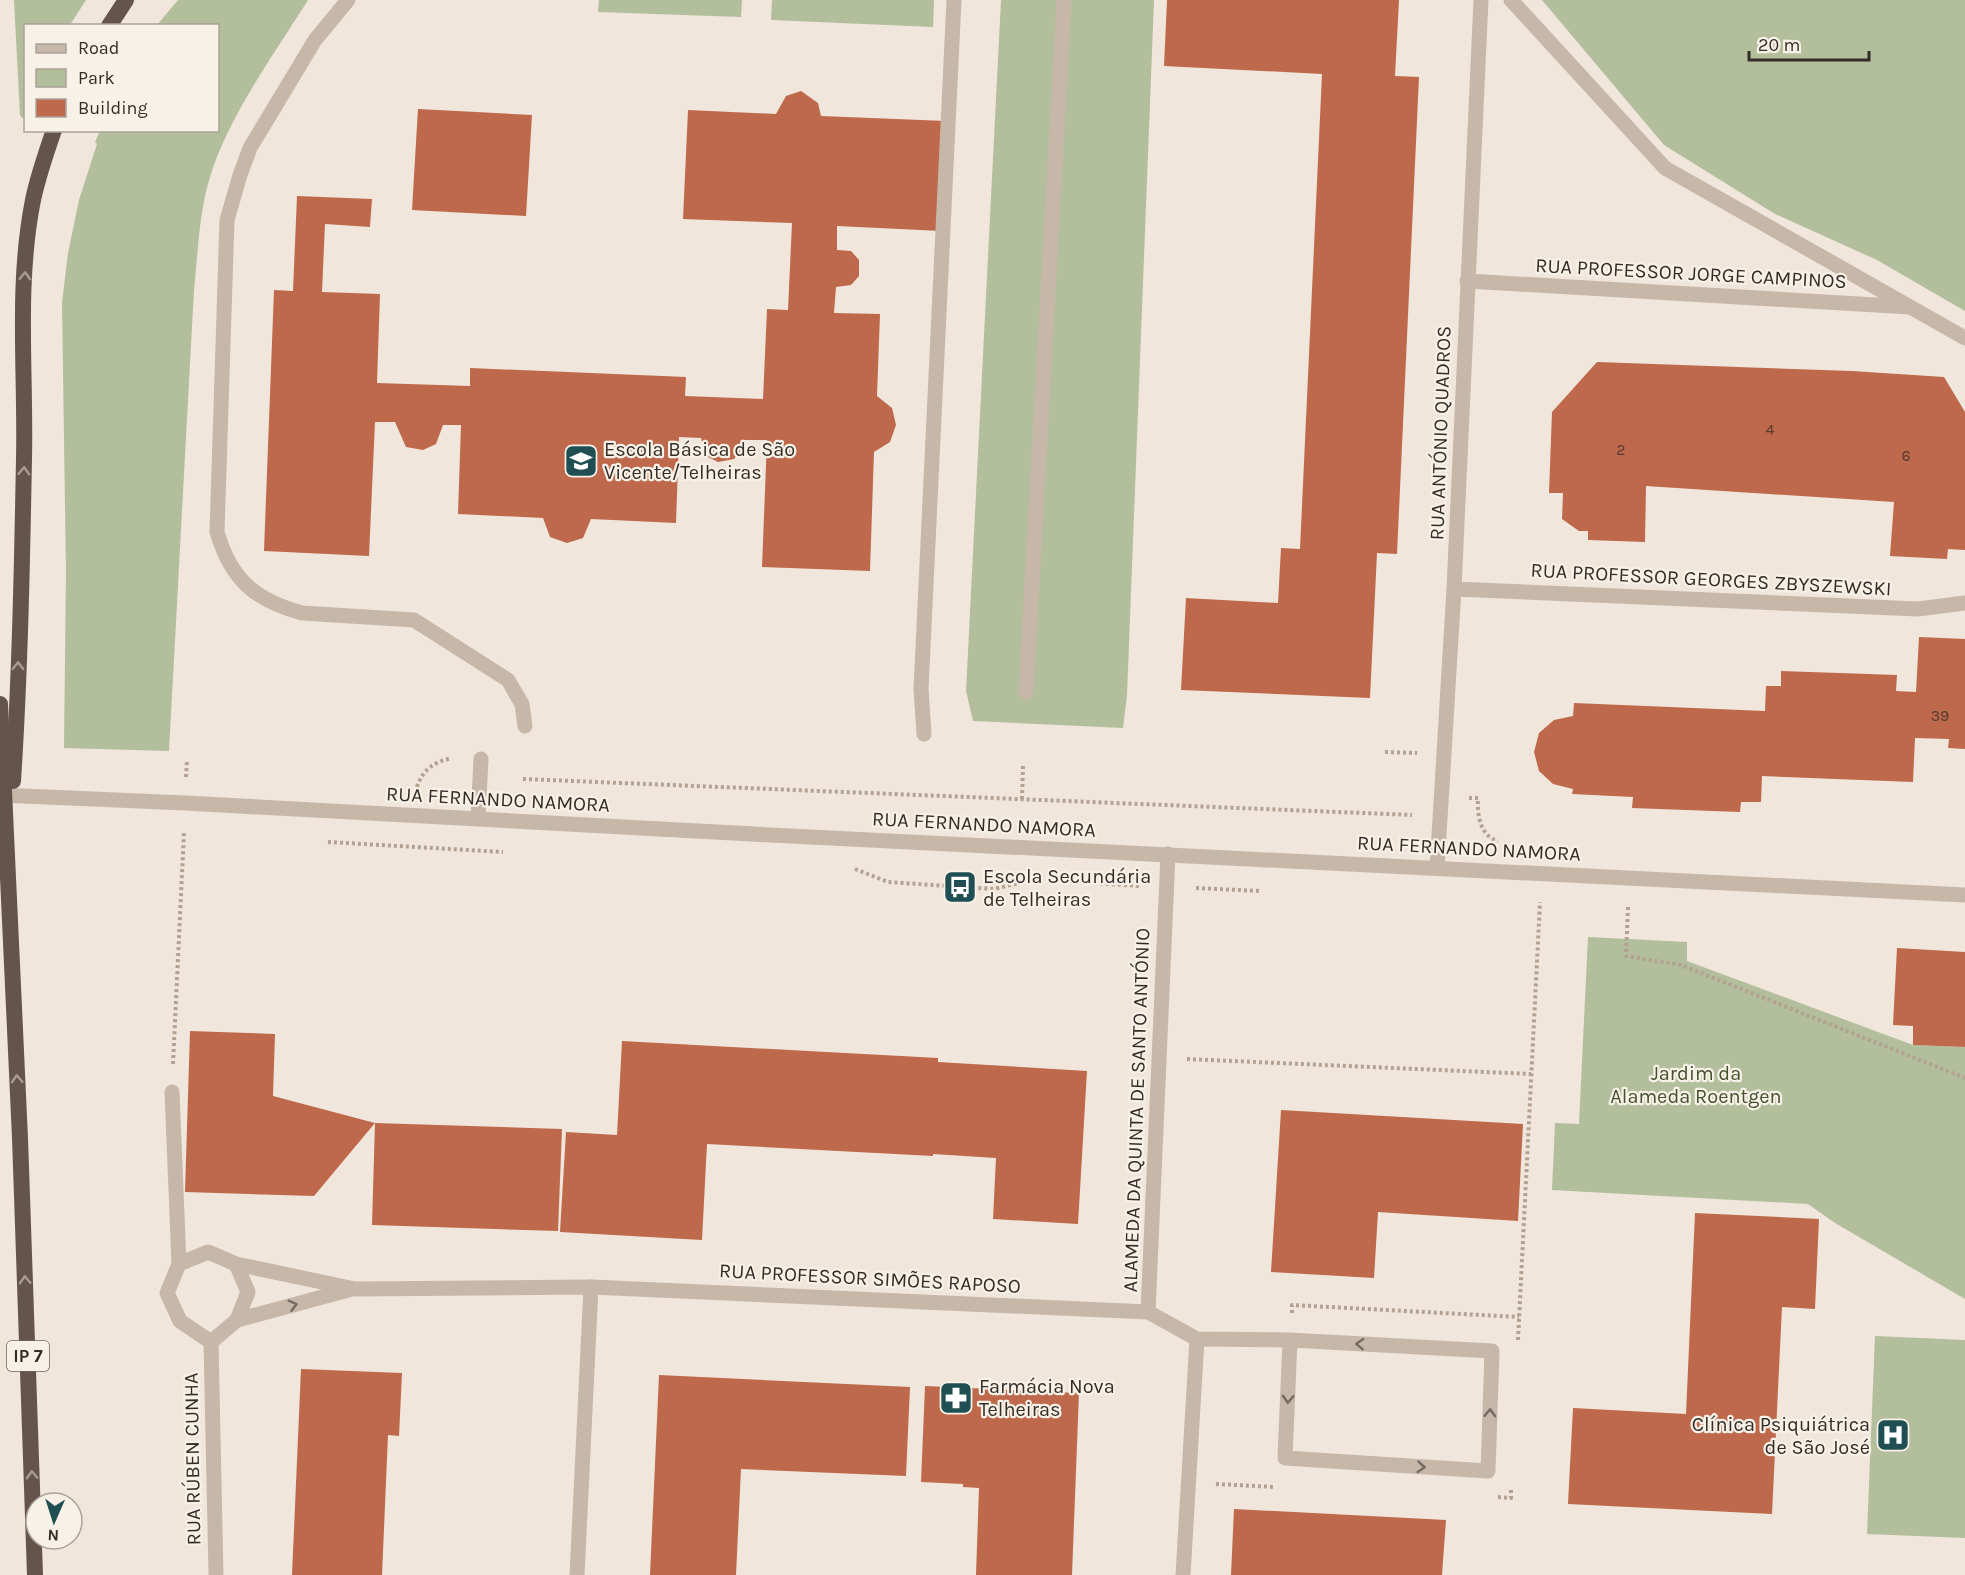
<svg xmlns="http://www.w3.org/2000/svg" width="1965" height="1575" font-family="Karla,sans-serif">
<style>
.green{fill:#b2be9c}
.building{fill:#be694b}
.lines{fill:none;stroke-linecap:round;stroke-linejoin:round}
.path{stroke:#b3a192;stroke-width:4;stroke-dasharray:3 3;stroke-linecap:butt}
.service{stroke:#c7b7a8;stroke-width:15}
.minor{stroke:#c7b7a8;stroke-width:15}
.tertiary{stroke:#c7b7a8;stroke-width:15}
.trunk{stroke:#65544c;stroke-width:16}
.oneway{stroke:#a79b92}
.oneway2{stroke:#766b62}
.labels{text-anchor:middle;stroke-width:4.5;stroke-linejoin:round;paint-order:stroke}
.number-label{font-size:16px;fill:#563b31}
.shield{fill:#f8f1e7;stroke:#6f6761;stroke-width:1.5}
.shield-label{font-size:18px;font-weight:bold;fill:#342c28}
.street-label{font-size:20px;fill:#342c28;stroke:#f8f1e7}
.poi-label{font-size:20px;fill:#342c28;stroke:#f8f1e7;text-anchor:start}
.park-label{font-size:20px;fill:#43512d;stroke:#f8f1e7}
</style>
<rect width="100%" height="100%" fill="#f0e6db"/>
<g class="green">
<polygon points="14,0 86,0 70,25 26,26 26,117 22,118 20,115"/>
<path d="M178,0H308C275,53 228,117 210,177C199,213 198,252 194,290L169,751L64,748L66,572L62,303L68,253L79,200L97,144L95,142L100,131L218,130V26L157,25Z"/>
<polygon points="599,0 742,0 741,17 598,12"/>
<polygon points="772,0 934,0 933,27 771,20"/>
<polygon points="1001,0 1154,0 1127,695 1123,728 973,721 966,691"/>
<polygon points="1542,0 1965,0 1965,311 1877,260 1775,214 1664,145"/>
<polygon points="1588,937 1687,942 1687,961 1913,1045 1965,1047 1965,1299 1835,1223 1808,1204 1552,1190 1555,1123 1579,1124"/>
<polygon points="1875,1336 1965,1340 1965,1538 1867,1534"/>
</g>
<g class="building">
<polygon points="1167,0 1399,0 1395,76 1419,77 1397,554 1377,553 1370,698 1181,690 1186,598 1278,603 1281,548 1300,549 1322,74 1164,66"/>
<polygon points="801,91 818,103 821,116 946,121 941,231 837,226 837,250 851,251 859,260 859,276 851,285 836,287 834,313 880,314 877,396 892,408 896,425 890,442 874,452 870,571 762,567 767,440 744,440 742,450 734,459 718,462 706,456 701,438 679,437 676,523 591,519 583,538 567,543 550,537 543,518 458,514 461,425 443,425 436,444 423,450 406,447 395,422 375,422 369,556 264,551 274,290 293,291 297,196 372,199 370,227 325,224 322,292 380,294 377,383 470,386 470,368 686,377 685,396 763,399 767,309 788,310 792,223 683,219 688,110 776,114 786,96"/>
<polygon points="418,109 532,115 526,216 412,210"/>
<polygon points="1597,362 1852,371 1944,377 1965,412 1965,550 1948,549 1947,559 1890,556 1894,502 1646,486 1645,542 1588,540 1588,531 1579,531 1562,519 1563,493 1549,493 1552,412"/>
<polygon points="1919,637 1965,639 1965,749 1948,748 1949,739 1915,738 1913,782 1762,776 1761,802 1741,802 1740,812 1632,808 1633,797 1572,794 1573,789 1553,784 1539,771 1534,752 1539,733 1554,720 1573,716 1574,703 1765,711 1766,686 1781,686 1781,671 1897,675 1896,691 1916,692"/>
<polygon points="1897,948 1965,952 1965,1047 1913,1045 1913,1026 1893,1025"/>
<polygon points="190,1031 275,1034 273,1096 375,1123 314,1196 185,1192"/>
<polygon points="622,1041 938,1058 938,1062 1087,1071 1078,1224 993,1219 996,1158 933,1154 933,1156 707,1144 702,1240 560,1232 566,1132 617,1135"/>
<polygon points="1281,1110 1523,1124 1518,1221 1378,1212 1374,1278 1271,1272"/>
<polygon points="375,1123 562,1129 558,1231 372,1225"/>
<polygon points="1695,1213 1819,1219 1815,1309 1782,1307 1772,1514 1568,1504 1573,1408 1686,1414"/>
<polygon points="301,1369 402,1373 399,1436 388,1435 382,1575 292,1575"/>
<polygon points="659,1375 910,1387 906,1476 741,1469 736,1575 650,1575"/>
<polygon points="925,1386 1079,1393 1072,1575 976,1575 979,1488 963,1487 963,1484 921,1482"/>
<polygon points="1234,1509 1446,1520 1442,1575 1231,1575"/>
</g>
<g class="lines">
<g class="path">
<polyline points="1385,752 1417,753"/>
<polyline points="186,777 187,760"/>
<polyline points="523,779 1412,815"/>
<path d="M417,787C423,769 434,762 452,758"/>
<path d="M1469,798H1478C1477,815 1480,836 1498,841"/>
<polyline points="1022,799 1023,766"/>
<polyline points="328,842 503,852"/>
<polyline points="855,869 888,882 994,889 1035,879"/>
<polyline points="1076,882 1140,886"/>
<polyline points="1196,888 1260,891"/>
<polyline points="1628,907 1626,956 1681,965 1965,1078"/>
<polyline points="1187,1059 1531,1074"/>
<polyline points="173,1064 184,832"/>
<polyline points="1292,1313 1292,1305 1519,1317"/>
<polyline points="1518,1340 1540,902"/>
<polyline points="1216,1484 1275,1487"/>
<polyline points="1498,1497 1511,1498 1511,1488"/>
</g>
<g class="service">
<path d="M348,0L315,40L250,148L240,175L227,220L217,532C231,580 255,600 302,613L414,620L508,680L522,704L525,726"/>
<polyline points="924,734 921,689 954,0"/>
</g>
<g class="minor">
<polyline points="1511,0 1665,168 1965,338"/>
<polyline points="1467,281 1910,307"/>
<polyline points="1454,589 1918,609 1965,603"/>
<polyline points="1026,692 1064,0"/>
<polyline points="478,819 481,759"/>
<polyline points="1437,868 1454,589 1481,0"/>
<polyline points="172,1092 179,1264"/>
<polygon points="208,1252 236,1264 248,1292 237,1320 211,1342 180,1321 167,1293 179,1264"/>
<polyline points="236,1264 355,1289 591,1287 1148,1312 1197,1339 1290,1340 1492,1351 1488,1471 1285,1458 1290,1340"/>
<polyline points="1148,1312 1168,854"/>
<polyline points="237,1320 352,1289"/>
<polyline points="211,1342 216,1575"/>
<polyline points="577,1575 591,1287"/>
<polyline points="1183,1575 1197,1339"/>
</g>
<polyline class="tertiary" points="0,795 185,803 771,835 1965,895"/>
<g class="trunk">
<polyline points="109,26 126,0"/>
<polyline points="0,704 20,1138 35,1575"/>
<path d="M13,781C20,674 22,566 24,459C26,373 16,285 33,200C38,176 46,153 54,130"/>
</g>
</g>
<defs><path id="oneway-chevron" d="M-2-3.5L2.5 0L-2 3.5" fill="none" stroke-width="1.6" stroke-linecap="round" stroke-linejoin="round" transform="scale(1.5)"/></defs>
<g class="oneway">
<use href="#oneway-chevron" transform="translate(25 276) rotate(-88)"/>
<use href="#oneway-chevron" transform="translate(24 471) rotate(-88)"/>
<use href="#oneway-chevron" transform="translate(18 666) rotate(-89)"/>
<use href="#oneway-chevron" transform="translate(17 1079) rotate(-93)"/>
<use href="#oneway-chevron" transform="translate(25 1280) rotate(-92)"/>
<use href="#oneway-chevron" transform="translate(32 1475) rotate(-92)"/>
</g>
<g class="oneway2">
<use href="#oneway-chevron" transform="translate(293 1305) rotate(-15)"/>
<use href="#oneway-chevron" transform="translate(1360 1344) rotate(-177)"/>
<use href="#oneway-chevron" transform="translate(1288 1399) rotate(92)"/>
<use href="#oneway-chevron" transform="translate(1490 1413) rotate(-88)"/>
<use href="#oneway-chevron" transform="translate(1421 1467) rotate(4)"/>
</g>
<defs>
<symbol id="school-square" viewBox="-11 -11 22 22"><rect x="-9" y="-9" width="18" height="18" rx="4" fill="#204f53" stroke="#f8f1e7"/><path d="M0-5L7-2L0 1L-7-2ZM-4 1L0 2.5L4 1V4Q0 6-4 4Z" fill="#fff"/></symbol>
<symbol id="bus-square" viewBox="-11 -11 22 22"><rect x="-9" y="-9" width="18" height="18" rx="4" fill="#204f53" stroke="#f8f1e7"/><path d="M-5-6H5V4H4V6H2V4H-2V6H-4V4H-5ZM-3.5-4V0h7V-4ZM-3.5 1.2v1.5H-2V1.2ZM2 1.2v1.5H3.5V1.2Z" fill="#fff"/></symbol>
<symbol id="pharmacy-square" viewBox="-11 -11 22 22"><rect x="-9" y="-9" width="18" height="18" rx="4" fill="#204f53" stroke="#f8f1e7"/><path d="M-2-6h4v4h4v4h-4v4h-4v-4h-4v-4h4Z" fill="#fff"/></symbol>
<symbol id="hospital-square" viewBox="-11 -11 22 22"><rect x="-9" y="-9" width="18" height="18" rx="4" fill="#204f53" stroke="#f8f1e7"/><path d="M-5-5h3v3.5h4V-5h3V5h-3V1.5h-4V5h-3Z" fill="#fff"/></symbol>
</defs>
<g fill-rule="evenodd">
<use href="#school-square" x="562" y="442" width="38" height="38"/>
<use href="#bus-square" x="941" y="868" width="38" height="38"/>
<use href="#pharmacy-square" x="937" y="1379" width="38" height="38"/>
<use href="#hospital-square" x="1874" y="1416" width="38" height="38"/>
</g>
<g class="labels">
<g class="number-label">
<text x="1770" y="435">4</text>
<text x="1621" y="455">2</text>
<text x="1906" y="461">6</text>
<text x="1940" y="721">39</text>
</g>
<rect class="shield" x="7" y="1341" width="42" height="30" rx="4.5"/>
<g class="shield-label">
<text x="28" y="1362">IP 7</text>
</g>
<g class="street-label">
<text transform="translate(1691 273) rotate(3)" y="7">RUA PROFESSOR JORGE CAMPINOS</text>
<text transform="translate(1440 433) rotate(-88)" y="7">RUA ANTÓNIO QUADROS</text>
<text transform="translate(1711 579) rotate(3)" y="7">RUA PROFESSOR GEORGES ZBYSZEWSKI</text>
<text transform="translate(498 799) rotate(3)" y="7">RUA FERNANDO NAMORA</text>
<text transform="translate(984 824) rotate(3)" y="7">RUA FERNANDO NAMORA</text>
<text transform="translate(1469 848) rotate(3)" y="7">RUA FERNANDO NAMORA</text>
<text transform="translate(1136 1110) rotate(-88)" y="7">ALAMEDA DA QUINTA DE SANTO ANTÓNIO</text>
<text transform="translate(870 1278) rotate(3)" y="7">RUA PROFESSOR SIMÕES RAPOSO</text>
<text transform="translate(192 1459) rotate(-91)" y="7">RUA RÚBEN CUNHA</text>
</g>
<g class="poi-label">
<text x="604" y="456">Escola Básica de São<tspan x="604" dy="23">Vicente/Telheiras</tspan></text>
<text x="983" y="883">Escola Secundária<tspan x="983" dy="23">de Telheiras</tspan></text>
<text x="979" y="1393">Farmácia Nova<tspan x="979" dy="23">Telheiras</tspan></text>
<text x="1870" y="1431" text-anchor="end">Clínica Psiquiátrica<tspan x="1870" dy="23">de São José</tspan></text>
</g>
<g class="park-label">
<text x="1696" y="1080">Jardim da<tspan x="1696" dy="23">Alameda Roentgen</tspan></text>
</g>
</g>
<rect x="24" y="24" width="195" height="108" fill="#f8f1e7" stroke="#aaa29b" stroke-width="1.5"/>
<rect x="36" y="44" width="30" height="9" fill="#c7b7a8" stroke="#aaa29b" stroke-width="1.5"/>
<text x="78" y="54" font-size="18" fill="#342c28">Road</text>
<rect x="36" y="69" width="30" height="18" fill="#b2be9c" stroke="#aaa29b" stroke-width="1.5"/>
<text x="78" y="84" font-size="18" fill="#342c28">Park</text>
<rect x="36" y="99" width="30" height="18" fill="#be694b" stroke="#aaa29b" stroke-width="1.5"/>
<text x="78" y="114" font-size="18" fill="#342c28">Building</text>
<g transform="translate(54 1521) rotate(183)"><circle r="28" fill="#f8f1e7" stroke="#aaa29b" stroke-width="1.5"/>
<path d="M0-4.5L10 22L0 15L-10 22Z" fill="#204f53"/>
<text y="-9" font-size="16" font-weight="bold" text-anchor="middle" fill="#342c28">N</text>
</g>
<path d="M1749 51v9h120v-9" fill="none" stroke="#342c28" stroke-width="3"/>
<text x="1758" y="51" font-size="18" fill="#342c28" stroke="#f8f1e7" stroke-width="4.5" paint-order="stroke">20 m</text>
</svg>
